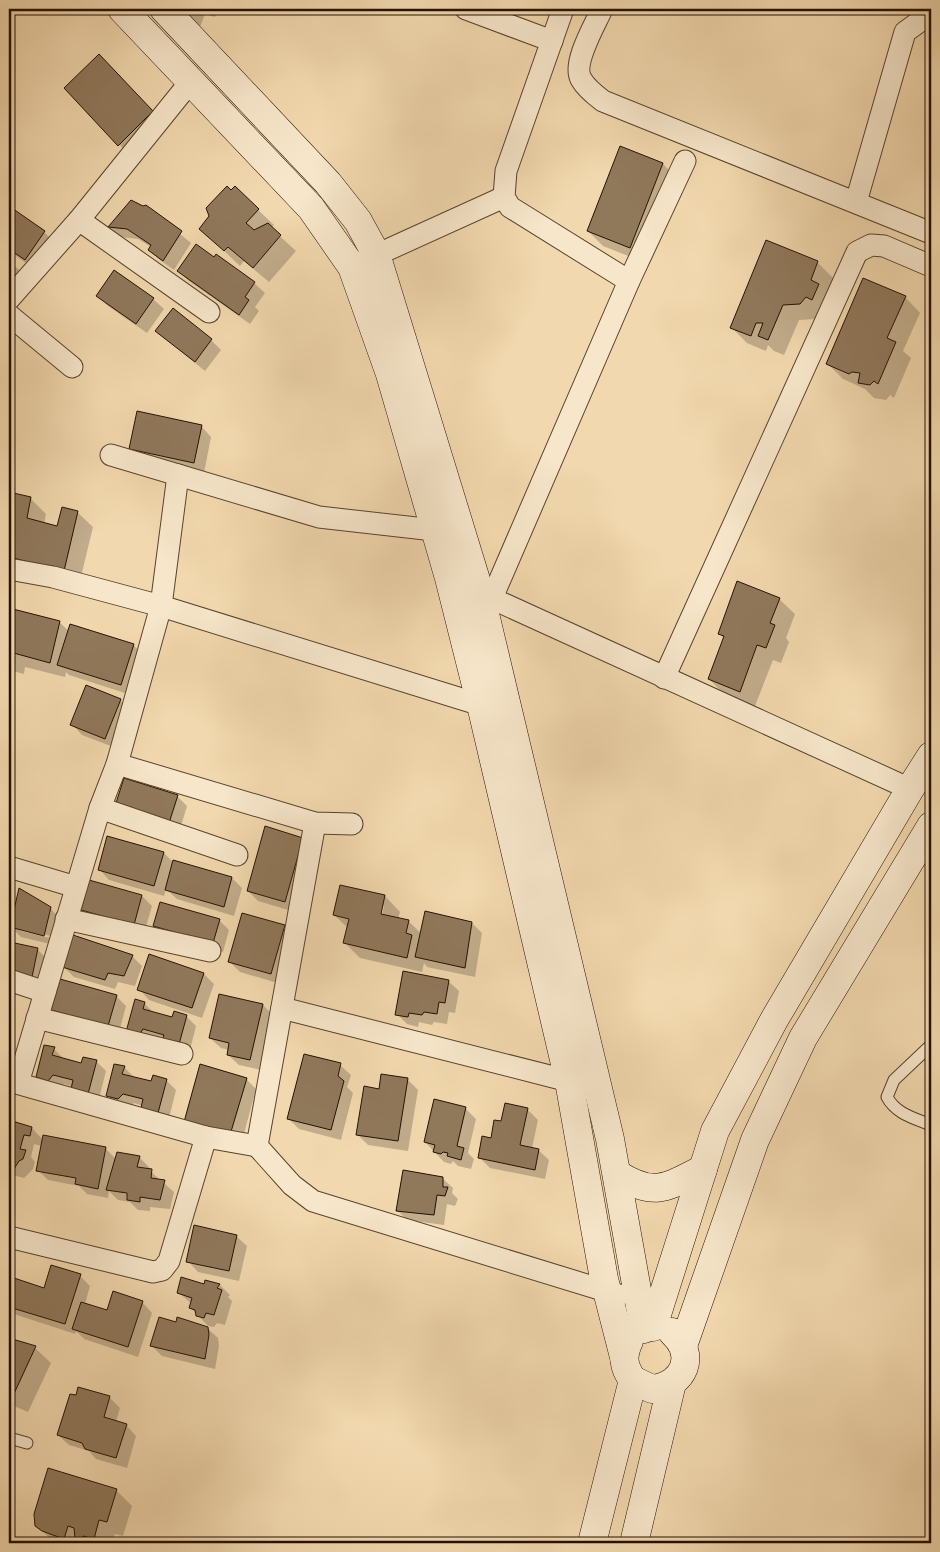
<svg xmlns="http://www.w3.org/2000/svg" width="940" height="1552" font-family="'Libre Bodoni',serif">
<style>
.shadow{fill:#0003;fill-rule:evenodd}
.building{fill:#90785b;stroke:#251101}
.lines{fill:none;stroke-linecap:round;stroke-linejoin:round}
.lane-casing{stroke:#58432c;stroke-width:13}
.street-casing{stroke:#58432c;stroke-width:23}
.secondary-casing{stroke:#251101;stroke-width:29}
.lane{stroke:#f7e6ca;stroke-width:11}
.street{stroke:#f7e6ca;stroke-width:21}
.secondary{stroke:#f7e6ca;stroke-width:28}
</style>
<rect width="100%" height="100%" fill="#f2d8ae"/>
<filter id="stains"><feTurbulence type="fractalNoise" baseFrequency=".004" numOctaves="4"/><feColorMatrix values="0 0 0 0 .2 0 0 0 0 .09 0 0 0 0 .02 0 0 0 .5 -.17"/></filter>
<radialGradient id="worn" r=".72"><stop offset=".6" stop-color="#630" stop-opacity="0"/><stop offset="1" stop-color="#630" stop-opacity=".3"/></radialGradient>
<g class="shadow">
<polygon points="168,9 219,9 215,17 205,14 200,27 177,18"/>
<polygon points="115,71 167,127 134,160 66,88"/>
<polygon points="621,147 663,164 678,179 646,263 603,246 588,231"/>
<polygon points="235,188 274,225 271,228 296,251 269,282 244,261 240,266 200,228"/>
<polygon points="146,206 191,243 174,270 160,260 149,250 151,247 138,239 120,237 110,227"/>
<polygon points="9,207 44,232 54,242 36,270 9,251"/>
<polygon points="216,256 254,283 265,293 255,307 259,311 250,324 189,281 178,271 214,259"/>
<polygon points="9,261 24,274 9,298"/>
<polygon points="817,262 833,278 827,293 834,300 815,319 799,320 784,355 774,351 768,345 766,351 747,343 732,328"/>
<polygon points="114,272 153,299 164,309 147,333 108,306 98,296"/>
<polygon points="905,297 920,313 903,351 911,358 894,398 890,395 886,400 874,398 865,389 843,379 828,364"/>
<polygon points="156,331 211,340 221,350 205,371"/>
<polygon points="201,426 211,437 204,473 141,459 130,449"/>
<polygon points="9,493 31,499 46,514 44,524 58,527 77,512 93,527 79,585 9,568"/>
<polygon points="779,599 795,614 786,638 789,642 781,663 773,660 755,706 724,694 709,679 724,639 719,633"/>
<polygon points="9,609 59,622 69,631 133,645 144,655 131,695 69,675 66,672 65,677 25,667 24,674 9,670"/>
<polygon points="120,700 130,710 116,748 82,735 72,724"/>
<polygon points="177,796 187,806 179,833 116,805"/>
<polygon points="303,839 295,912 258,901 248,891"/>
<polygon points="164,853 174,863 232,878 242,888 234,916 177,899 166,889 164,896 109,880 99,869"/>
<polygon points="9,893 14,898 9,919"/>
<polygon points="142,896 152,906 144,934 92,920 82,910"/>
<path d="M385,896L400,912L398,919L408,921L422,934L472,923L482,933L475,977L427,967L424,963L422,972L360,958L345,943L348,928L334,915ZM382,906H384L381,920L379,919Z"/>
<path d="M50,908L60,919L54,945L21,937L11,927ZM21,929L51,936L50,938L21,931Z"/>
<polygon points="219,920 229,930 223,952 165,936 155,926"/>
<polygon points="284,927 294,937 281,984 240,972 229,961"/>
<polygon points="11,943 37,949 48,960 42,986 9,974"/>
<polygon points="132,956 142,966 135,986 118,982 115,989 74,977 64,967"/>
<polygon points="204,974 214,984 202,1018 149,1000 139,989"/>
<polygon points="448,981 459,991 455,1013 449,1012 447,1024 434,1022 432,1025 419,1022 418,1027 407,1024 397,1014"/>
<polygon points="116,996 126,1006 118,1036 63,1020 52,1010"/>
<polygon points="144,1003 155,1014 173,1018 186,1016 196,1026 188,1058 128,1031"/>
<polygon points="263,1005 273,1015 261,1070 239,1065 228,1055 229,1050 221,1048 210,1038"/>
<polygon points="54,1049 65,1060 82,1064 96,1061 106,1071 98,1103 73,1087 64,1084 59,1090 48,1087 37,1077"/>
<polygon points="340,1065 351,1075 347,1087 353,1093 341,1140 299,1129 289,1119"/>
<polygon points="124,1067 135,1078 152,1083 166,1080 176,1090 168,1122 143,1106 134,1103 129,1109 118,1106 108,1096"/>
<polygon points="246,1079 256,1089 241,1145 196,1132"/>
<polygon points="407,1079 418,1090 408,1151 368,1145 357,1134 380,1090"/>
<polygon points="435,1101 466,1109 476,1119 468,1153 474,1159 471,1169 458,1166 453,1161 451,1164 444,1162 425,1142"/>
<polygon points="527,1109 538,1120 532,1148 538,1150 549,1160 545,1179 490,1168 479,1157 502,1123"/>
<polygon points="9,1122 32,1128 43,1140 105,1148 116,1159 139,1157 149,1167 149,1170 174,1192 170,1209 150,1207 150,1211 138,1210 130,1202 118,1200 109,1191 108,1198 87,1194 79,1186 48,1180 38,1170 42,1146 34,1144 31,1157 35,1162 33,1169 24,1178 9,1174"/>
<polygon points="442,1178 453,1188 452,1193 458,1199 455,1206 447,1204 444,1225 407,1220 397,1210"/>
<polygon points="236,1236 247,1246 239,1281 198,1272 188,1261"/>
<polygon points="9,1269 14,1274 12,1279 45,1289 80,1276 90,1286 85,1304 108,1312 142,1302 152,1313 138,1357 84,1339 76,1331 75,1334 17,1315 9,1308"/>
<polygon points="206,1281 220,1285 230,1295 228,1297 232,1301 225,1325 217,1323 214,1327 208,1326 191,1308 192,1304 179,1293 205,1285"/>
<polygon points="177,1324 207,1328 218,1338 219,1346 215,1369 162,1356 152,1346"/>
<polygon points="9,1339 35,1348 51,1363 28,1412 9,1404"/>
<polygon points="79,1388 110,1398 120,1408 116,1422 126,1425 136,1436 127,1468 96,1459 89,1451 69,1445 58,1435"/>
<polygon points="116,1490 132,1506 123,1536 115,1534 112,1543 55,1543 36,1525"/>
</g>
<g class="building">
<polygon points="99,54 153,111 118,146 64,88"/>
<polygon points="620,146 663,163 630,248 587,231"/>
<polygon points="227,186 231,190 235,186 259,209 246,223 254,230 268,223 281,235 253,268 228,247 224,251 199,229 209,216 206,208"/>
<polygon points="131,200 143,206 146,205 182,231 163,261 148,250 151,245 127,229 108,227"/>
<polygon points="9,206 45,231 25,260 9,249"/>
<polygon points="766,240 818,261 811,280 819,284 812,300 806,297 800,304 783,305 768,340 758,336 763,323 756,323 751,336 730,328"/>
<polygon points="196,244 214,257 216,254 255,282 245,297 249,300 239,315 177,271"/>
<polygon points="114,270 154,298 136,324 96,296"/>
<polygon points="863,278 906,296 887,338 896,342 878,384 874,381 870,385 858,383 860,373 852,372 849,374 826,364"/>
<polygon points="173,308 212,339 195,362 155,331"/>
<polygon points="137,411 202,425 194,463 129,449"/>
<polygon points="9,492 31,497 27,518 57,526 62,507 78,511 64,571 9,557"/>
<polygon points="737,581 780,598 770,623 775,625 766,648 757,645 740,692 708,679 724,636 718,634"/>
<polygon points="9,608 60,621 50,663 10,652 9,658"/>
<polygon points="70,624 134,644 121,685 57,665"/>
<polygon points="86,685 121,699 105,739 70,725"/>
<polygon points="124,778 178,795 169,823 115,806"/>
<polygon points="265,826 303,838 285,902 247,891"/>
<polygon points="107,836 164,852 154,886 98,870"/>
<polygon points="173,860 232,877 224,907 165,890"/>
<polygon points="89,880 142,895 134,925 81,910"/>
<polygon points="340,885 385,895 381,914 409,920 406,933 412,935 407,958 343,943 349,919 333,915"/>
<polygon points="19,888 51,907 44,936 10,927"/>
<polygon points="160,902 220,919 213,943 153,926"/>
<polygon points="425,911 472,922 465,968 415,957"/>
<polygon points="242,913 285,925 271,974 228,962"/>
<polygon points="73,935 133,955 124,976 108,973 105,980 62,967"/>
<polygon points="10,942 38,948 32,977 9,972"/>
<polygon points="149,954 204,973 192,1008 137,990"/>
<polygon points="403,971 449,980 445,1003 439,1002 437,1014 424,1012 422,1015 409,1013 408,1017 395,1015"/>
<polygon points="60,979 117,995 108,1026 51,1010"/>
<polygon points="219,994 263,1004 250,1060 227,1055 229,1043 209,1038"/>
<polygon points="135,999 145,1002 143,1009 172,1017 174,1011 187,1015 178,1048 161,1044 164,1035 143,1029 139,1035 126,1032"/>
<polygon points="44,1045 55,1047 52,1055 81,1063 83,1057 97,1060 88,1094 71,1089 73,1080 53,1075 48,1081 36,1077"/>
<polygon points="304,1054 341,1063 338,1076 344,1081 331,1130 287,1119"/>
<polygon points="114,1064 125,1066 122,1074 151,1081 153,1075 167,1079 158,1113 141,1108 143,1099 123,1094 118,1099 106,1096"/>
<polygon points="200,1064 247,1078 230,1135 184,1122"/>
<polygon points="381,1074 408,1078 398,1141 356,1135 364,1086 379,1089"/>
<polygon points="434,1099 466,1107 457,1146 464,1148 461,1160 447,1156 448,1153 443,1152 441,1154 433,1152 435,1145 424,1142"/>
<polygon points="505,1103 528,1108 520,1145 539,1149 535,1170 478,1158 482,1136 491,1138 494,1120 501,1121"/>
<polygon points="9,1120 32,1127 30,1136 24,1135 20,1149 26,1150 23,1159 19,1161 14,1169 9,1167"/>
<polygon points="43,1135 106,1147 98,1189 75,1184 76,1178 36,1171"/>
<polygon points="117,1152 140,1156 137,1167 152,1169 151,1178 165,1180 160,1200 140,1197 140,1202 127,1200 127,1193 106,1190"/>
<polygon points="403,1170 443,1177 443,1187 448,1187 445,1196 437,1195 434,1215 396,1211"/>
<polygon points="194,1225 237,1235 229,1271 186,1262"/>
<polygon points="51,1265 81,1274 65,1324 9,1307 9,1293 14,1278 44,1288"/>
<polygon points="181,1277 204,1284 205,1280 220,1284 217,1288 222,1290 214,1315 206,1313 204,1318 196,1316 195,1310 189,1308 192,1298 177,1293"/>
<polygon points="113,1291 143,1301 128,1347 72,1329 81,1302 107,1310"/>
<polygon points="159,1317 176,1322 177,1317 208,1327 209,1335 205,1359 150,1346"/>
<polygon points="9,1338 36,1346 12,1398 9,1396"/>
<polygon points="78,1387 110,1396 104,1417 127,1424 116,1458 85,1449 82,1443 57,1435 70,1394 76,1395"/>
<polygon points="48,1468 117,1489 107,1522 99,1520 94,1539 83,1536 82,1540 75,1538 74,1528 68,1526 64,1539 42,1531 35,1526 34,1514"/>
</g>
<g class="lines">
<defs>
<g id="lane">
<path d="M931,1045L894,1080L887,1097C896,1114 914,1118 931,1125"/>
<polyline points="9,1438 27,1443"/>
</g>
<g id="street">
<polyline points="466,9 552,41"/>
<polyline points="563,9 506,171 504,197 510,207 629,281"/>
<path d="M602,9C595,25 572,63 581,79C586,88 595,95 603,101L931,233"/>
<polyline points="856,202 905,32 923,19 931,20"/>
<polyline points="79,220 209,312"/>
<polyline points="363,261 504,197"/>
<polyline points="9,299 79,220 191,81"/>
<polyline points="9,315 72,367"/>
<polyline points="111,455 319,517 434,530"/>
<polyline points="178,475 161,606 117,764 315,823 352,824"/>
<polyline points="9,569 53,577 161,606 481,705"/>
<polyline points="480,593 910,789"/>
<polyline points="492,598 629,281 685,161"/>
<polyline points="664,678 857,252 871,245 884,246 931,266"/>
<polyline points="100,808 237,855"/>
<polyline points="9,867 76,887"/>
<polyline points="66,919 210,951"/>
<polyline points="9,980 45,992"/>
<polyline points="282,1008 569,1081"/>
<polyline points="37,1018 182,1054"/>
<polyline points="9,1081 206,1137 169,1261 162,1270 153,1272 9,1237"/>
<polyline points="18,1083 100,808 117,764"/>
<polyline points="206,1137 257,1146 315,823"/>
<polyline points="257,1146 292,1185 313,1201 619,1295"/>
</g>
<g id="secondary">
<polyline points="122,9 311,208 352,267 390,374 449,578 481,705 569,1081 604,1279 624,1357"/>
<polyline points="164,9 328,183 358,221 376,254 480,593 610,1139 644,1329"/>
<path d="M617,1174C655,1198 667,1187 703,1169"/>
<polyline points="653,1327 715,1131 774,1020 910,789 931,756"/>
<polyline points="683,1346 755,1140 803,1038 931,826"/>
<path d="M633,1380L652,1389C685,1385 697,1355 672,1332"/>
<path d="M592,1543L633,1380C623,1367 622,1356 629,1341"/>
<polyline points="634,1543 672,1383"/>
</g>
</defs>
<use href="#lane" class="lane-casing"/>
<use href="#street" class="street-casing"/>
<use href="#secondary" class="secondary-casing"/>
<use href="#lane" class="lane"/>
<use href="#street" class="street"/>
<use href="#secondary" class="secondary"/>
</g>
<rect width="940" height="1552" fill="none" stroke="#f2d8ae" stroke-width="30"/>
<rect x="10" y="10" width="920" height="1532" fill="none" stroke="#251101" stroke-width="2.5"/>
<rect x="15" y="15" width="910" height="1522" fill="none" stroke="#251101"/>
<rect width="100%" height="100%" filter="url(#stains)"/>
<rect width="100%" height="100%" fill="url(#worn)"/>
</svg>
